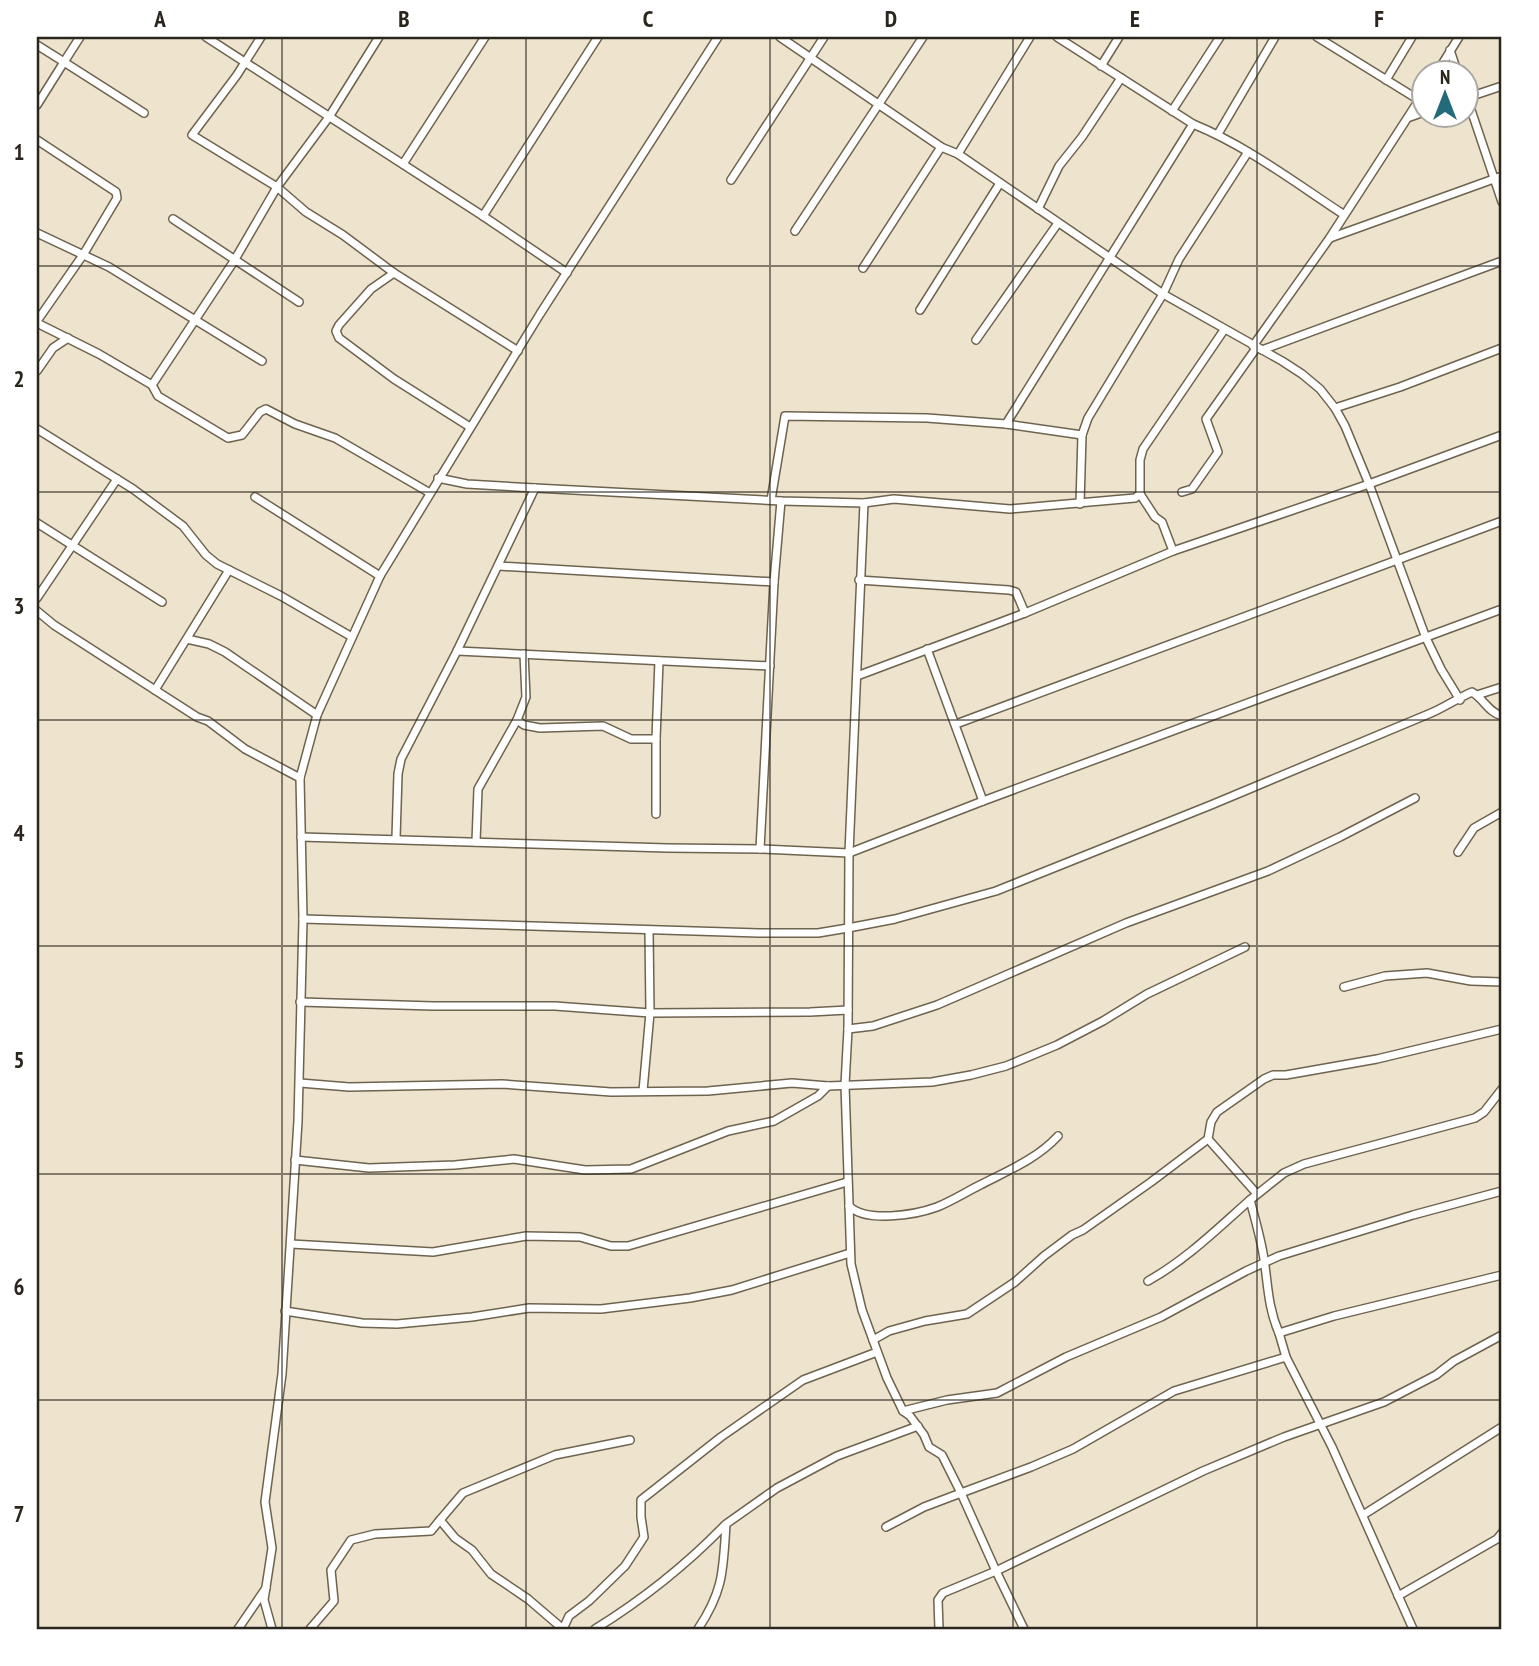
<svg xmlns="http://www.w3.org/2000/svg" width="1539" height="1666" font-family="'PT Sans Narrow',sans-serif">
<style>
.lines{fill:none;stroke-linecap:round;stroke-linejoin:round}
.street-casing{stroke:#6d634f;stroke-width:10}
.street{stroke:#fff;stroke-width:7}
.grid{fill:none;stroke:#2a261e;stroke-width:2;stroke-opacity:0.55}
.neatline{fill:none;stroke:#2a261e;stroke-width:2.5}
.grid-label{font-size:23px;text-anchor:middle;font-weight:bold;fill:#2a261e}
</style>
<rect width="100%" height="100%" fill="#eee3cc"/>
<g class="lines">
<defs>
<g id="street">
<polyline points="80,37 64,62 144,113"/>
<polyline points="206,37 483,216 567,273"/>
<polyline points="261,37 237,75 192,135 277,187 306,212 343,235 394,273 518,351"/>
<polyline points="780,37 941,147 958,154 1163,294 1282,361 1302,374 1320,389 1335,408 1345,426 1369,484 1426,638 1441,669 1460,700"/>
<path d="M1057,37L1193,124C1247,146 1294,182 1343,214"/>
<polyline points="1317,37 1419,100 1424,93"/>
<polyline points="37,45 64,62 37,105"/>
<polyline points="1450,50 1458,74"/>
<polyline points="1101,66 1119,37"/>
<polyline points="1436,74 1459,37"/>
<polyline points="1386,80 1412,37"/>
<polyline points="1466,95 1502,202"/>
<polyline points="1466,98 1502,86"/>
<polyline points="1172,111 1220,37"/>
<polyline points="1410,117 1424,112"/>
<polyline points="1218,134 1275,37"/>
<polyline points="37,140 116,192 117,198 83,255 37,321"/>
<polyline points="958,154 1030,37"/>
<polyline points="403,164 485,37"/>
<polyline points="731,180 824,37"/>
<polyline points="1038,209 1059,166 1082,137 1121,78"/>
<polyline points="483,216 598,37"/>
<polyline points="173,219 299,302"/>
<polyline points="795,231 923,37"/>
<polyline points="37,233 109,267 262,361"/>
<polyline points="1330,238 1502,176"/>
<polyline points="863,268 941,147"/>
<polyline points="394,273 371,289 339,325 336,331 339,338 394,379 470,427"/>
<polyline points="920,310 1000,183"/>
<polyline points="37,323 99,354 152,385 158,396 228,438 242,435 260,412 266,409 295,424 335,438 430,493"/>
<polyline points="976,340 1058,223"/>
<polyline points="1253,346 1329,239 1419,100"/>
<polyline points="1262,350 1502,261"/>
<polyline points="37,371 53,348 68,338"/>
<polyline points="152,385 234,261 277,187 329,117 379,37"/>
<polyline points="1335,408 1400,387 1502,348"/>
<polyline points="1006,424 1193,124"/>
<polyline points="37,429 133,489 183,526 206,555 217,564 281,596 352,637"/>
<polyline points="438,478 467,484 535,488 781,501 864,503 894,499 1010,509 1135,498 1140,494 1140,460 1143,449 1224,330"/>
<polyline points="1182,492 1192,489 1218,452 1206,419 1257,347"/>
<polyline points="1140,494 1155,517 1162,522 1173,551"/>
<polyline points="255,497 380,576"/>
<polyline points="771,500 785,416 927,418 1006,424 1082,435 1088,418 1163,294 1179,259 1248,152"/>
<polyline points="864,503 849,853 848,1029 845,1085 851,1264 862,1310 887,1378 903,1411 910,1416 924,1435 929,1447 942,1455 961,1493 924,1507 886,1527"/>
<polyline points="1080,504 1082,435"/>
<polyline points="37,523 162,602"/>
<polyline points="499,566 774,582"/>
<polyline points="859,580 1009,590 1016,592 1025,613"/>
<polyline points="37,598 117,479"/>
<polyline points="37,611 54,625 155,690 197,717 208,721 245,749 300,778"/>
<polyline points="187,639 209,644 225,652 317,715"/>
<polyline points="927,649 983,801"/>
<polyline points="457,651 770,666"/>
<polyline points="857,676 1025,613 1173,551 1369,484 1502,435"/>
<polyline points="155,690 229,570"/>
<polyline points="1477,695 1502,687"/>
<polyline points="517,720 524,725 540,728 603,726 631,739 656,739"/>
<polyline points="956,724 1502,521"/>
<polyline points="656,814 656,739 659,661"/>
<polyline points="301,837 667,848 760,849 849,853 983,801 1502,609"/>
<polyline points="396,838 398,774 401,759 457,651 535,488"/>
<polyline points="476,842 478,789 517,720 526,697 524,654"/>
<polyline points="760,849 774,582 781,501"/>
<polyline points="1458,852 1474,828 1502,812"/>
<path d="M303,919L759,933H818L848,928L895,919L996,891L1211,805L1431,713C1445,707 1458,698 1472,692C1484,699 1488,712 1502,716"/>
<polyline points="1344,987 1385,976 1427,973 1471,981 1502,982"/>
<polyline points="300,1002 433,1006 555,1006 650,1013 810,1012 848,1010"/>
<polyline points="848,1029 873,1026 937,1005 1126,923 1268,871 1340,837 1415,798"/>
<polyline points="300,1083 349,1087 502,1084 611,1092 708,1091 792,1083 828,1086 932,1082 971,1075 1006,1066 1057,1045 1103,1021 1147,994 1245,947"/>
<polyline points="643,1091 650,1013 649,931"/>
<polyline points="1208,1139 1257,1194"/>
<polyline points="295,1160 369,1168 455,1165 514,1159 585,1170 631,1169 728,1131 774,1121 818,1096 828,1086"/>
<path d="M849,1206C866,1223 915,1215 937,1207C952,1201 966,1192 980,1185C1007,1171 1037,1159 1058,1136"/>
<polyline points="291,1244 433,1252 526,1236 580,1237 611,1246 628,1246 847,1182"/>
<path d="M1148,1281C1187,1259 1217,1229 1250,1200"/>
<polyline points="285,1311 362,1323 397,1324 472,1317 529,1308 601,1309 690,1298 732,1290 850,1253"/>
<path d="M1279,1333C1268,1308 1268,1285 1264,1259C1261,1239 1255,1219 1250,1200L1284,1173L1304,1164L1475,1118L1484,1112L1502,1089"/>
<polyline points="873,1340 889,1331 925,1321 967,1314 1015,1282 1044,1256 1072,1235 1083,1230 1151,1182 1208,1139 1211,1122 1217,1112 1264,1079 1273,1075 1286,1075 1377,1059 1502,1029"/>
<polyline points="903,1411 947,1400 997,1393 1066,1357 1161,1317 1246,1271 1279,1256 1413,1215 1502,1191"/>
<polyline points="1363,1515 1502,1427"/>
<polyline points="1398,1596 1497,1539 1502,1533"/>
<polyline points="238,1629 266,1588"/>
<polyline points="272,1629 264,1600 272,1548 265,1502 282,1374 298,1121 303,919 300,778 317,715 380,576 540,314 718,37"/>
<polyline points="310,1629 334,1601 331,1570 351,1540 375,1534 431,1531 440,1520"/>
<polyline points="563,1629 569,1616 589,1601 625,1566 644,1537 641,1517 641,1500 721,1437 803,1380 877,1352"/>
<polyline points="563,1629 528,1599 491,1574 472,1550 455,1538 440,1520 463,1493 555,1455 630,1440"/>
<path d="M595,1629C642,1600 687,1564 725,1525"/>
<path d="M698,1629C724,1590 723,1570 726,1524L777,1488L837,1456L918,1426"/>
<polyline points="939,1629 938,1600 943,1593 996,1571 961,1493 1031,1467 1073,1449 1174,1391 1286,1357"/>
<polyline points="1024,1629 996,1571 1203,1471 1284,1437 1384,1402 1436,1375 1454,1361 1502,1335"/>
<polyline points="1413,1629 1332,1447 1286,1357 1279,1333 1334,1316 1502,1275"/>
</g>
</defs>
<use href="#street" class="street-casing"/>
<use href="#street" class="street"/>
</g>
<path class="grid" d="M282,37V1629M526,37V1629M770,37V1629M1013,37V1629M1257,37V1629M37,266H1502M37,492H1502M37,720H1502M37,946H1502M37,1174H1502M37,1400H1502"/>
<rect width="1539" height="1666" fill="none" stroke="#ffffff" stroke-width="77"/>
<g transform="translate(1445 94)"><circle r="33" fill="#ffffff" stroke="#aaa8a5" stroke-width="2"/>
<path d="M0-5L12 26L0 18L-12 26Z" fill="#246b79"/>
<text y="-10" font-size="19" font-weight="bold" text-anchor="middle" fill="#2a261e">N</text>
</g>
<rect x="38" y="38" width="1462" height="1590" class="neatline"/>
<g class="grid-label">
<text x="160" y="27">A</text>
<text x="404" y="27">B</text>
<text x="648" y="27">C</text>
<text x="891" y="27">D</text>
<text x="1135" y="27">E</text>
<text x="1379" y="27">F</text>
<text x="19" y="160">1</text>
<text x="19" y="387">2</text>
<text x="19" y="614">3</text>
<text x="19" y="841">4</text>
<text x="19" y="1068">5</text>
<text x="19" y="1295">6</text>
<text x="19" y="1522">7</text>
</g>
</svg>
